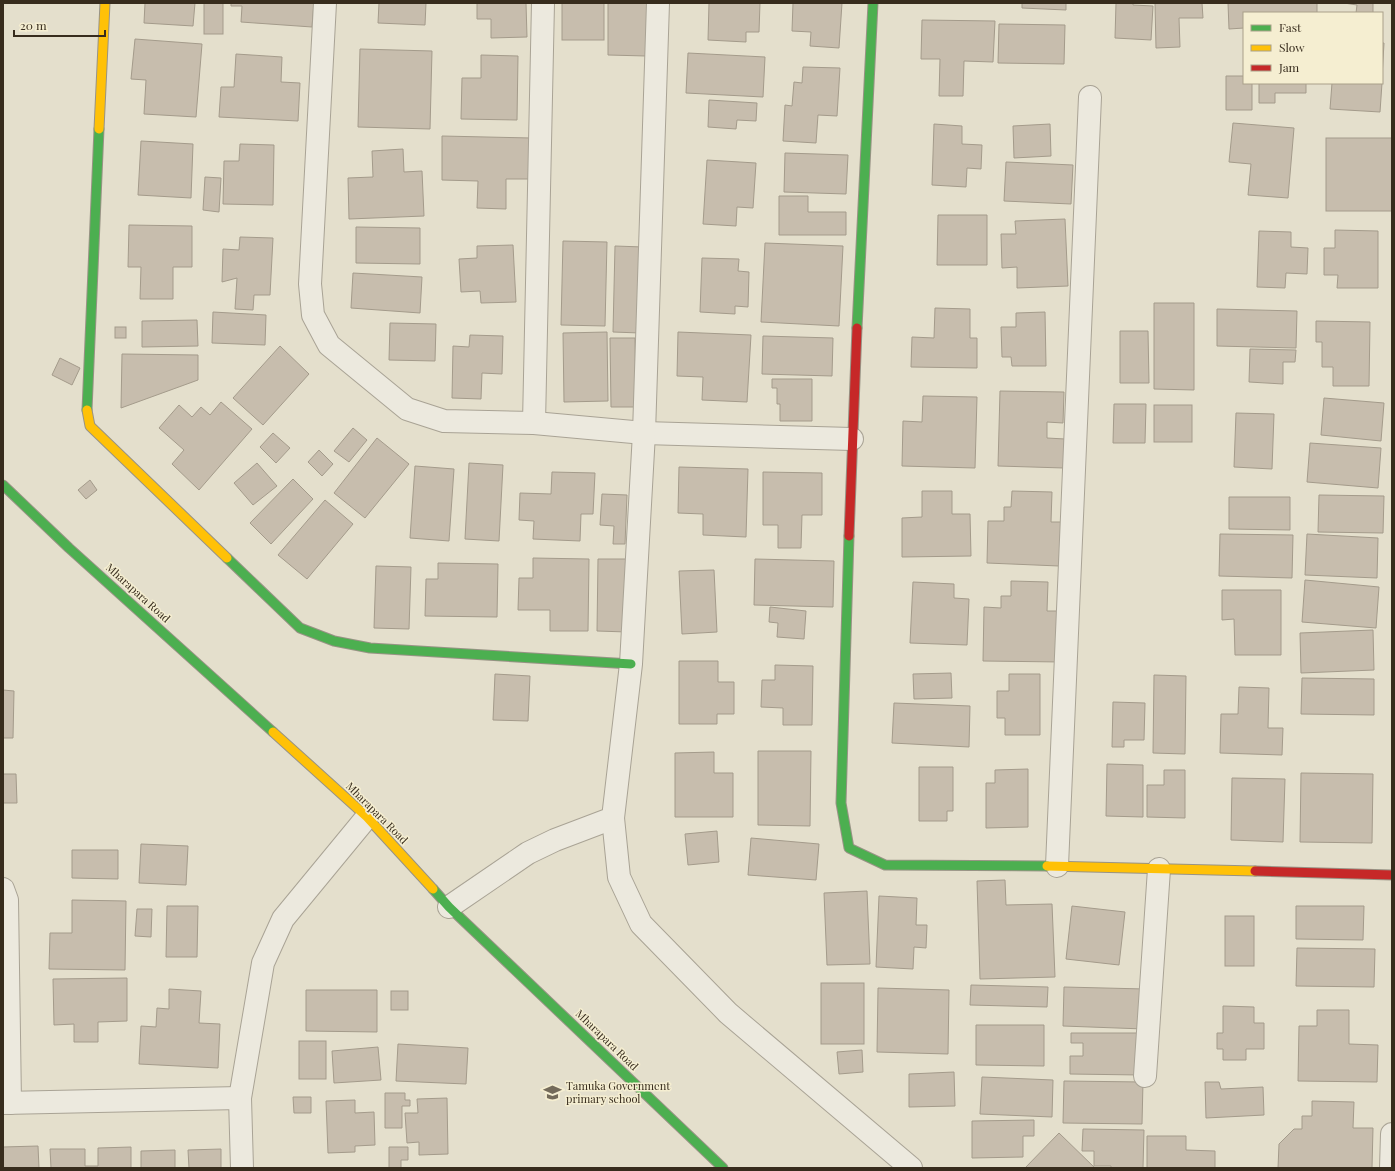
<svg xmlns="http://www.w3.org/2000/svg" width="1395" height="1171" font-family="'Playfair Display',serif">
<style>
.building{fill:#c7bdad;stroke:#a49b8b}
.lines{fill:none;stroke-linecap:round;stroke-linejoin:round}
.street-casing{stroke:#a9a395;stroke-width:24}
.fast-casing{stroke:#989385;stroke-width:11}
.slow-casing{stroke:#989385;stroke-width:11}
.jam-casing{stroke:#989385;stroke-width:11}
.street{stroke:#ece9de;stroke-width:22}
.fast{stroke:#4caf50;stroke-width:9}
.slow{stroke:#ffc107;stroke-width:9}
.jam{stroke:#c62828;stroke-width:9}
.labels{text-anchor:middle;stroke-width:3;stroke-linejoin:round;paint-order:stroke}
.street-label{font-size:11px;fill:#372c1d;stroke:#f5eed1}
.poi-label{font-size:11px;fill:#372c1d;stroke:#f5eed1;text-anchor:start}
</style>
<rect width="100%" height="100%" fill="#e4dfcc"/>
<g class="building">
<polygon points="145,3 195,3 193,26 144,23"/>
<rect x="204" y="3" width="19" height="31"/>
<polygon points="231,3 314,3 312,27 241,22 242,6 231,6"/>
<polygon points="379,3 426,3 425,25 378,23"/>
<polygon points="477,3 526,3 527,37 491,38 491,19 477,19"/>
<rect x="562" y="3" width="42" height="37"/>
<polygon points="608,3 647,3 646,56 608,55"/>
<polygon points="709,3 760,3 759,32 746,32 746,42 708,40"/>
<polygon points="793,3 842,3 839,48 810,46 811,32 792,31"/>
<polygon points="1022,3 1066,3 1066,10 1022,8"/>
<polygon points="1116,3 1133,3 1133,5 1153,6 1151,40 1115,38"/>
<polygon points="1155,3 1202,3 1203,18 1179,18 1180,47 1156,48"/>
<polygon points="1228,3 1317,3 1317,13 1244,13 1244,28 1229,29"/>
<polygon points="1344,3 1373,3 1373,13 1356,13 1357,5"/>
<polygon points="922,20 995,21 993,62 964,61 963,96 939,96 940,59 921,59"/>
<polygon points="999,24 1065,25 1064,64 998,63"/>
<polygon points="135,39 202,44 196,117 144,114 146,80 131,79"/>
<polygon points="1382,43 1384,43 1382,77"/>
<polygon points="360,49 432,51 430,129 358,127"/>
<polygon points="688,53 765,57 763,97 686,93"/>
<polygon points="236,54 282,57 281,82 300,83 298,121 219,117 221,87 234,87"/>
<polygon points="481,55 518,56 517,120 461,119 462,78 481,78"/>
<polygon points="803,67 840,68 837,116 818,115 816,143 783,141 785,105 792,106 794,82 802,83"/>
<polygon points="1226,76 1244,76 1244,83 1252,83 1252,110 1226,110"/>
<polygon points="1259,83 1306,83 1306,93 1275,93 1275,103 1259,103"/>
<polygon points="1332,83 1382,83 1380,112 1330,109"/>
<polygon points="709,100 757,103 756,121 737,120 736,129 708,127"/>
<polygon points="1233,123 1294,128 1288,198 1248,195 1251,164 1229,162"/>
<polygon points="934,124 962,126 962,144 982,145 981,169 967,168 966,187 932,185"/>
<polygon points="1050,124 1051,156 1014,158 1013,126"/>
<polygon points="442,136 531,138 530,179 506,179 506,209 477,208 478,181 442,180"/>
<rect x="1326" y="138" width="66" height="73"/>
<polygon points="141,141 193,144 191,198 138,195"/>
<polygon points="240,144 274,145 273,205 223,204 224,161 239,161"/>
<polygon points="403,149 404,172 422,171 424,216 349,219 348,178 373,177 372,151"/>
<polygon points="785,153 848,155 846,194 784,192"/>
<polygon points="707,160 756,163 753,208 737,207 736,226 703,224"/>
<polygon points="1006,162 1073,165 1071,204 1004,201"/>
<polygon points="205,177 221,178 219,212 203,210"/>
<polygon points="779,196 808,196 808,212 846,212 846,235 779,235"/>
<polygon points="938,215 987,215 987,265 937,265"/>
<polygon points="1065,219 1068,286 1017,288 1017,267 1002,268 1001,234 1016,234 1015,221"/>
<polygon points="129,225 192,226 192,267 173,267 173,299 140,299 141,267 128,267"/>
<polygon points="356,227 420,228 420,264 356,263"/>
<polygon points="1335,230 1378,231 1378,288 1337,288 1338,275 1324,275 1324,248 1335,248"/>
<polygon points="1259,231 1291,232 1291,247 1308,248 1307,274 1286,273 1285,288 1257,287"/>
<polygon points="240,237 273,238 270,295 254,295 253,310 235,309 237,278 222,282 223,249 239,250"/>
<polygon points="563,241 607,242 605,326 561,325"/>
<polygon points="765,243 843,246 839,326 761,322"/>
<polygon points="513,245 516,302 481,303 480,291 461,292 459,259 477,258 477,246"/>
<polygon points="615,246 643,247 640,333 613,332"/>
<polygon points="702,258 739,259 738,271 749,272 748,307 735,306 735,314 700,312"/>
<polygon points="353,273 422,277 420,313 351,308"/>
<polygon points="1154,303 1194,303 1194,390 1154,389"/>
<polygon points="935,308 970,309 970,338 977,338 977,368 911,367 912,337 934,338"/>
<polygon points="1217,309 1297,311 1296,348 1217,346"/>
<polygon points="213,312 266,315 265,345 212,343"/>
<polygon points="1045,312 1046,366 1012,366 1011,357 1002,357 1001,327 1016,327 1016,313"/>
<polygon points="197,320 198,346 142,347 142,321"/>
<polygon points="1316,321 1370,322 1369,386 1333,386 1333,367 1322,367 1322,342 1316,342"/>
<polygon points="390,323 436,324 435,361 389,360"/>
<rect x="115" y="327" width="11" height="11"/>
<polygon points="1120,331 1148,331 1149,383 1120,383"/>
<polygon points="607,332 608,401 564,402 563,333"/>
<polygon points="678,332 751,335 747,402 702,400 703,377 677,376"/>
<polygon points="470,335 503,336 502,374 482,373 481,399 452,398 453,346 469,347"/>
<polygon points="763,336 833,338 832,376 762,374"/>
<polygon points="610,338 635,338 636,407 611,407"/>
<polygon points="280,346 309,374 263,425 233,398"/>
<polygon points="1250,349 1296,350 1295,362 1283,362 1283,384 1249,382"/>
<polygon points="122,354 198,355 198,380 121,408"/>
<polygon points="60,358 80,368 72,385 52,375"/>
<polygon points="772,379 812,379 812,421 780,421 780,404 777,404 777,388 772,388"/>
<polygon points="1000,391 1064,392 1063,423 1047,422 1047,438 1065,439 1064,468 998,466"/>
<polygon points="923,396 977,397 975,468 902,466 903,421 922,422"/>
<polygon points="1324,398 1384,403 1381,441 1321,435"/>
<polygon points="221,402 252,429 199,490 172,464 184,450 159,428 179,405 192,417 201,407 210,415"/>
<polygon points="1114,404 1146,404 1145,443 1113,443"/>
<rect x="1154" y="405" width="38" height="37"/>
<polygon points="1236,413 1274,414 1272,469 1234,467"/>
<polygon points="353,428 367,440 349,462 334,451"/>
<polygon points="273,433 290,448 276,463 260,447"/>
<polygon points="377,438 409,464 365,518 334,493"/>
<polygon points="1310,443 1381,448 1378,488 1307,482"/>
<polygon points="319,450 333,464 322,476 308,462"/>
<polygon points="257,463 277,486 253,505 234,483"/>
<polygon points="469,463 503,465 499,541 465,539"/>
<polygon points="415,466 454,469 449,541 410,538"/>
<polygon points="679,467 748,469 746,537 703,535 703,514 678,513"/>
<polygon points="552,472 595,473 593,514 581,514 580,541 533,539 534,521 519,520 520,493 551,494"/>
<polygon points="763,472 822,473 822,515 802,515 801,548 778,548 778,525 763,525"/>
<polygon points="293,479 313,499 271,544 250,523"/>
<polygon points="90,480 97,490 86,499 78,490"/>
<polygon points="922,491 952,491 952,514 970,514 971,556 902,557 902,518 922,517"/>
<polygon points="1012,491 1052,492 1051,522 1061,522 1059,566 987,563 988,521 1004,521 1004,507 1011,507"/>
<polygon points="602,494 627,495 625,544 613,544 614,526 600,525"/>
<polygon points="1319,495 1384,496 1383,533 1318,532"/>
<polygon points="1229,497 1290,497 1290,530 1229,529"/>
<polygon points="325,500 353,524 307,579 278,555"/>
<polygon points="1220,534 1293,535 1292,578 1219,576"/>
<polygon points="1307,534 1378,538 1377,578 1305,575"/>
<polygon points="533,558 589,559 588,631 550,631 550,610 518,610 519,578 533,578"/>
<polygon points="598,559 628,559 627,632 597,631"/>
<polygon points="755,559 834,561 833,607 754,605"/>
<polygon points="438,563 498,564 497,617 425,616 426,579 438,579"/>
<polygon points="376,566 411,567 409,629 374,628"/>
<polygon points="714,570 717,632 682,634 679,571"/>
<polygon points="1305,580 1379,587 1376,628 1302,622"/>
<polygon points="1011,581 1048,582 1047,611 1062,611 1061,662 983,661 984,607 1001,608 1001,596 1011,596"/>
<polygon points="913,582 954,584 954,598 969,599 967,645 910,643"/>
<polygon points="1222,590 1281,590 1281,655 1235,655 1234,619 1222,620"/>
<polygon points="770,607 806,611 804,639 777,637 778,623 769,622"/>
<polygon points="1373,630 1374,670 1301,673 1300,633"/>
<polygon points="679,661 718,661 718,682 734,682 734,714 717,714 717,724 679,724"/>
<polygon points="775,665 813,666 812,725 783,725 783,708 761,707 762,680 775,680"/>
<polygon points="951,673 952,698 914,699 913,674"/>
<polygon points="495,674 530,676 528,721 493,720"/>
<polygon points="1009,674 1040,674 1040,735 1005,735 1005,718 997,718 997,691 1009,691"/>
<polygon points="1154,675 1186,676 1185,754 1153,753"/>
<polygon points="1302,678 1374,679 1374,715 1301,714"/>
<polygon points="1239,687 1269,688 1268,728 1283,728 1282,755 1220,753 1221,714 1238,714"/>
<polygon points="3,690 14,691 13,738 3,738"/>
<polygon points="1113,702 1145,703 1144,740 1124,740 1124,747 1112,747"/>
<polygon points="894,703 970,706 969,747 892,743"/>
<polygon points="758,751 811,751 810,826 758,825"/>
<polygon points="714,752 714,773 733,773 733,817 675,817 675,753"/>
<polygon points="1107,764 1143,765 1143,817 1106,816"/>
<polygon points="919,767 953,767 953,811 947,811 947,821 919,821"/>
<polygon points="1028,769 1028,827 986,828 986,783 995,783 995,770"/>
<polygon points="1164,770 1185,770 1185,818 1147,817 1147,785 1164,785"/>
<polygon points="1301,773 1373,774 1372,843 1300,842"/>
<polygon points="3,774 16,774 17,803 3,803"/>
<polygon points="1232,778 1285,779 1283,842 1231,840"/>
<polygon points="717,831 719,862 688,865 685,834"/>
<polygon points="751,838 819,844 816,880 748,875"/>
<polygon points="141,844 188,846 186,885 139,883"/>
<polygon points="72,850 118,850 118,879 72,878"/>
<polygon points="1005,880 1006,905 1052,904 1055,977 980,979 977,881"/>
<polygon points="867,891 870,964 827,965 824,893"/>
<polygon points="879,896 917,898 916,925 927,925 926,948 914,947 913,969 876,967"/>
<polygon points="72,900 126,901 125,970 49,969 50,933 72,933"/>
<polygon points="167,906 198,906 197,957 166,957"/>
<polygon points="1072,906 1125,912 1119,965 1066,959"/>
<polygon points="1296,906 1364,906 1363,940 1296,939"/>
<polygon points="137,909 152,909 151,937 135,936"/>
<rect x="1225" y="916" width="29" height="50"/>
<polygon points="1297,948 1375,949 1374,987 1296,986"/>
<polygon points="127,978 127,1021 98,1022 98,1042 74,1042 74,1024 54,1025 53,979"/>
<rect x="821" y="983" width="43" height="61"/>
<polygon points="971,985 1048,987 1047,1007 970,1005"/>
<polygon points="1064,987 1145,989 1144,1029 1063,1026"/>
<polygon points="878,988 949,990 948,1054 877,1052"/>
<polygon points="169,989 201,991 199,1023 220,1024 218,1068 139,1064 141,1026 156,1027 157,1008 169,1009"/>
<polygon points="306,990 377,990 377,1032 306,1031"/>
<rect x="391" y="991" width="17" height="19"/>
<polygon points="1223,1006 1254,1007 1254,1023 1264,1023 1264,1049 1246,1049 1246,1060 1223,1060 1223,1049 1217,1049 1217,1033 1223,1033"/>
<polygon points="1317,1010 1349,1010 1349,1044 1378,1045 1377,1082 1298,1081 1299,1026 1317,1026"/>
<polygon points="976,1025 1044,1025 1044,1066 976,1065"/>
<polygon points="1071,1033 1141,1033 1140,1075 1070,1074 1070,1056 1083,1056 1083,1043 1071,1043"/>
<rect x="299" y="1041" width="27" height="38"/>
<polygon points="398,1044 468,1048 466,1084 396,1081"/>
<polygon points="378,1047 381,1080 334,1083 332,1051"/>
<polygon points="862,1050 863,1072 839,1074 837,1052"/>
<polygon points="954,1072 955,1106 909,1107 909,1074"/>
<polygon points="982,1077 1053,1080 1052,1117 980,1114"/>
<polygon points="1064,1081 1143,1082 1142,1124 1063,1123"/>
<polygon points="1205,1082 1219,1082 1221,1089 1263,1087 1264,1115 1206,1118"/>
<polygon points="385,1093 405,1093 405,1100 410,1100 410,1106 402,1106 402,1128 385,1128"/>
<polygon points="293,1097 311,1097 311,1113 294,1113"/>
<polygon points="447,1098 448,1154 419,1155 419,1142 407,1143 405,1113 418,1113 417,1099"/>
<polygon points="355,1100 355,1113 374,1112 375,1145 355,1146 355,1152 328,1153 326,1101"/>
<polygon points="1312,1101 1354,1102 1353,1128 1373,1128 1372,1168 1278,1168 1279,1144 1294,1129 1302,1129 1302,1116 1312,1116"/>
<polygon points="1034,1120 1034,1136 1023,1136 1023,1157 972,1158 972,1121"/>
<polygon points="1083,1129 1144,1130 1143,1168 1111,1168 1111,1166 1094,1166 1094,1151 1082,1151"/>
<polygon points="1059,1133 1095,1168 1025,1168"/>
<polygon points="1147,1136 1186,1136 1186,1150 1215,1151 1215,1168 1147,1168"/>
<polygon points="38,1146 39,1168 3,1168 3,1147"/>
<polygon points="131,1147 131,1168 51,1168 50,1149 85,1149 85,1166 98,1166 98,1148"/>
<polygon points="389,1147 408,1147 408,1160 401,1160 401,1168 389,1168"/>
<polygon points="221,1149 221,1168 141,1168 141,1151 175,1150 175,1168 189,1168 188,1150"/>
</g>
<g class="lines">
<defs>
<g id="street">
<polyline points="325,3 310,284 313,315 329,345 407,409 444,421 534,423 644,433 852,439"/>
<polyline points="534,423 543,3"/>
<polyline points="613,818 619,877 641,924 728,1013 911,1168"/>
<polyline points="1057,866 1090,97"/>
<polyline points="3,889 7,900 10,1103"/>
<polyline points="449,907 528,853 555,840 613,818 631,664 644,433 658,3"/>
<polyline points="1145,1076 1159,869"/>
<polyline points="3,1103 240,1098"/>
<polyline points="242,1168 240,1098 263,963 283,919 367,817"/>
<polyline points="1391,1168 1392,1134"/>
</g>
<g id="fast">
<polyline points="857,328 873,3"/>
<polyline points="87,410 99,129"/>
<polyline points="3,485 69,548 273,732"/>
<polyline points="849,536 841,803 849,848 885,865 1047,866"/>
<polyline points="227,558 300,628 334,641 370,648 631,664"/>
<polyline points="433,889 449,907 723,1168"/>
</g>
<g id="slow">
<polyline points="99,129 105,3"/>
<polyline points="87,410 90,426 227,558"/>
<polyline points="273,732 367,817 433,889"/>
<polyline points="1047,866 1255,871"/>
</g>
<g id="jam">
<polyline points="849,536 857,328"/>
<polyline points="1255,871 1392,875"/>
</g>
</defs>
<use href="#street" class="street-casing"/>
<use href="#fast" class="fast-casing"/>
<use href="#slow" class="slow-casing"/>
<use href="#jam" class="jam-casing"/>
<use href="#street" class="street"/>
<use href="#fast" class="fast"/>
<use href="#slow" class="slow"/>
<use href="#jam" class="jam"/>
</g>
<defs>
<symbol id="school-bare" viewBox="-9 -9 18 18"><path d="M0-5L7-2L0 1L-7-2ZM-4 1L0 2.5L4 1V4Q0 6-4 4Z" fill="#746b5a" stroke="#f5eed1" stroke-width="2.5" paint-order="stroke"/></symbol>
</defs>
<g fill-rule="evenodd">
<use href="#school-bare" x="540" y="1080" width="25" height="25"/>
</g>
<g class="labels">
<g class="street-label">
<text transform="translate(138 593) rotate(42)" y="4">Mharapara Road</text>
<text transform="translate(377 813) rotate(45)" y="4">Mharapara Road</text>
<text transform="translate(607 1040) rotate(44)" y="4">Mharapara Road</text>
</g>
<g class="poi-label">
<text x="566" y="1090">Tamuka Government<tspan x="566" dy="13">primary school</tspan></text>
</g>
</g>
<rect width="1395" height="1171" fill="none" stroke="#372c1d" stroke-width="8"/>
<rect x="1243" y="12" width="140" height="72" fill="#f5eed1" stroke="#a9a089"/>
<rect x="1251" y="25" width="20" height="6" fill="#4caf50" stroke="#a9a089"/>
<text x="1279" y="32" font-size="12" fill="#372c1d">Fast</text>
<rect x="1251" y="45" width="20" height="6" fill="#ffc107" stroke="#a9a089"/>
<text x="1279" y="52" font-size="12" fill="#372c1d">Slow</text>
<rect x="1251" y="65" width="20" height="6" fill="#c62828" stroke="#a9a089"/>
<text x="1279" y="72" font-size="12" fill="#372c1d">Jam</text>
<path d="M14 30v6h91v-6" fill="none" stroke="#372c1d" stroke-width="2"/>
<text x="20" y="30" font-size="12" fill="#372c1d" stroke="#f5eed1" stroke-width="3" paint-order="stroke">20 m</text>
</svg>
